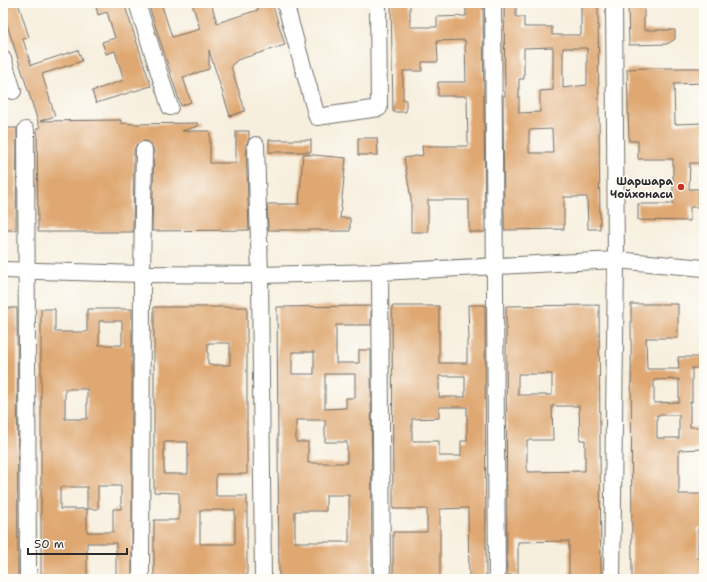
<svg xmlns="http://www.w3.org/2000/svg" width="707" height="582" font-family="'Shantell Sans',sans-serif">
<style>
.building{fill:#dfa872;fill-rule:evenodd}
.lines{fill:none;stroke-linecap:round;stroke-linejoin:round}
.minor-casing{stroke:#72706a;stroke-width:18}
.minor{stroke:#fff;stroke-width:16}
.poi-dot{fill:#c8321e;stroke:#fdfcf7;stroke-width:1.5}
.labels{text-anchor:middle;stroke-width:3;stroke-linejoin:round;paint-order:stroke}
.poi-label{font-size:11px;font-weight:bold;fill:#2b2b2b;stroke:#fdfcf7;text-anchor:end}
</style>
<rect width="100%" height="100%" fill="#fdfcf7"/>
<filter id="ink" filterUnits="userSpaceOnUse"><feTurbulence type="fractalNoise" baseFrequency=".025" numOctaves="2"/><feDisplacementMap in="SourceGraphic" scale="8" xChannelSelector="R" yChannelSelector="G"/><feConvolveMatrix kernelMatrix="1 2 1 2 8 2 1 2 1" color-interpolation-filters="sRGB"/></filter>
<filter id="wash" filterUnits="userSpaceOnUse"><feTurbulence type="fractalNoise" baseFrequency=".012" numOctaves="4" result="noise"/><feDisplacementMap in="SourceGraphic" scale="16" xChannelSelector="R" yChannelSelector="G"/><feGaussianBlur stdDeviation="0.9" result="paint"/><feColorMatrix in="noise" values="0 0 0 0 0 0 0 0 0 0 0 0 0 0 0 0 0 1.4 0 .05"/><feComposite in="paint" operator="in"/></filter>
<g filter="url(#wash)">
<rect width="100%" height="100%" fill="#f7efde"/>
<g id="blocks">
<g class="building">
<polygon points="3,3 18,3 29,37 23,39 31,65 78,50 82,61 42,74 55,116 40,121 121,120 121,123 134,124 198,123 198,126 182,131 210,131 210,163 236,163 236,131 249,131 249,139 246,145 249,230 152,231 154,150 152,146 149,142 144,141 140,142 136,145 134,150 133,232 38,232 37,128 40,128 3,12"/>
<polygon points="95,3 128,3 128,6 125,6 151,86 96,103 92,91 124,80 115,51 106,54 102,42 115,38 107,12 98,15"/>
<polygon points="148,3 161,3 172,37 200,29 192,3 211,3 217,23 258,10 256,3 272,3 285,45 237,60 231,66 245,111 230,116 209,50 209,69 183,77 191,102 181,106"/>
<polygon points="391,3 410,3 410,27 437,27 437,17 466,16 466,3 483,3 485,232 469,232 469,200 428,200 428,232 411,232 411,199 404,158 423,155 422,146 468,146 467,96 438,96 438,82 466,82 465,40 437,41 438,62 422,62 422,71 403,71 403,100 406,100 406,112 393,112"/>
<path d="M504,3H516V17H524V27H552V35H581V3H598L600,229H588L587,197H564V229L504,230L503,96H505ZM553,47V90L540,91V112L519,113V79H524V48ZM563,48H587V85L563,88ZM552,129L553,153H529V130Z"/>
<polygon points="628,3 644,3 644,30 675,30 675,39 667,44 629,45"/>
<polygon points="645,68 704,68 704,83 674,84 675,124 704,123 704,163 690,163 689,189 704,189 704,207 690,207 690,221 638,220 638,204 673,204 673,159 638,159 638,141 629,141 627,69"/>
<polygon points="6,128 17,128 16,230 3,230 3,197 6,197 6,170 3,170 3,151 6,151"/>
<polygon points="358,138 377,138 378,155 358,155"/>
<rect x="269" y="140" width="42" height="12"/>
<polygon points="303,154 346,158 340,218 350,218 350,231 321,231 321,230 268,230 267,204 299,204"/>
<path d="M631,304H678V338H646L647,369H679L678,357H704V368H692V402H690V427H704V449L679,450V494H704V528H698V559H704V579H632ZM679,379V402L654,403V380ZM657,415H679V438H657Z"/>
<path d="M468,305H485L486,579H469L468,508L440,509V579H393V532H427V509H393L392,306H439V363H467V340H469ZM439,376H465V397H439ZM439,407H467V441H461V456H439V441H412V419L439,418Z"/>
<path d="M599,305L601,579H569V541L518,542V575H507L506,306ZM518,374H552V395H518ZM552,406H579L580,440H585V471L527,472V440H553Z"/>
<path d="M371,306V325H336V363H359V350H371L372,579H279L277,307ZM292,352H314V374H292ZM325,374H355V398H346V408L325,409ZM296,420H325V442H347V463H308V442H296ZM326,495H349V542H295V511H326Z"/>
<path d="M154,307H247V474H216V496H247V579H154V520H179V493L154,492ZM208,343H230V365H208ZM164,442H188V474H164ZM200,510H235V544H200Z"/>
<polygon points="3,308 17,308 17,311 18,579 3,579"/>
<path d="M41,309H55V332H87V309H132V579H116V543H87V579H41ZM99,321H122V345H99ZM65,389H87V419H65ZM98,486H121V509H113V532H87V509H98ZM60,487H87V509H60Z"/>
</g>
</g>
</g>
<g filter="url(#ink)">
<use href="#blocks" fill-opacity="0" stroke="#72706a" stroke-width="1"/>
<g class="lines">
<defs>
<g id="minor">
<polyline points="137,3 170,107"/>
<polyline points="285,3 317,117 379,108 378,3"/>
<polyline points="493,3 497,579"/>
<polyline points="3,59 13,91"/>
<polyline points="26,130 28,579"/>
<polyline points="256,145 260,275 263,579"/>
<polyline points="3,270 142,274 260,275 380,272 616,260 704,268"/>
<polyline points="380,272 382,579"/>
<polyline points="141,579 142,274 144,150"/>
<polyline points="612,579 616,260 614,3"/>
</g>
</defs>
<use href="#minor" class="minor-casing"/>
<use href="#minor" class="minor"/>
</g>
</g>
<circle class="poi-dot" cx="681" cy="187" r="4"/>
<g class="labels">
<g class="poi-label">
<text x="673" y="185">Шаршара<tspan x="673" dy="13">Чойхонаси</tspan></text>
</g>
</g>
<rect width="707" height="582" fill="none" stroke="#fdfcf7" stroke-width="16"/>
<path d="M28 548v6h99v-6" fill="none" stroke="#2b2b2b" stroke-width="2"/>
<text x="34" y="548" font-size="12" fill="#2b2b2b" stroke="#fdfcf7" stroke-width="3" paint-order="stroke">50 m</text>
</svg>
